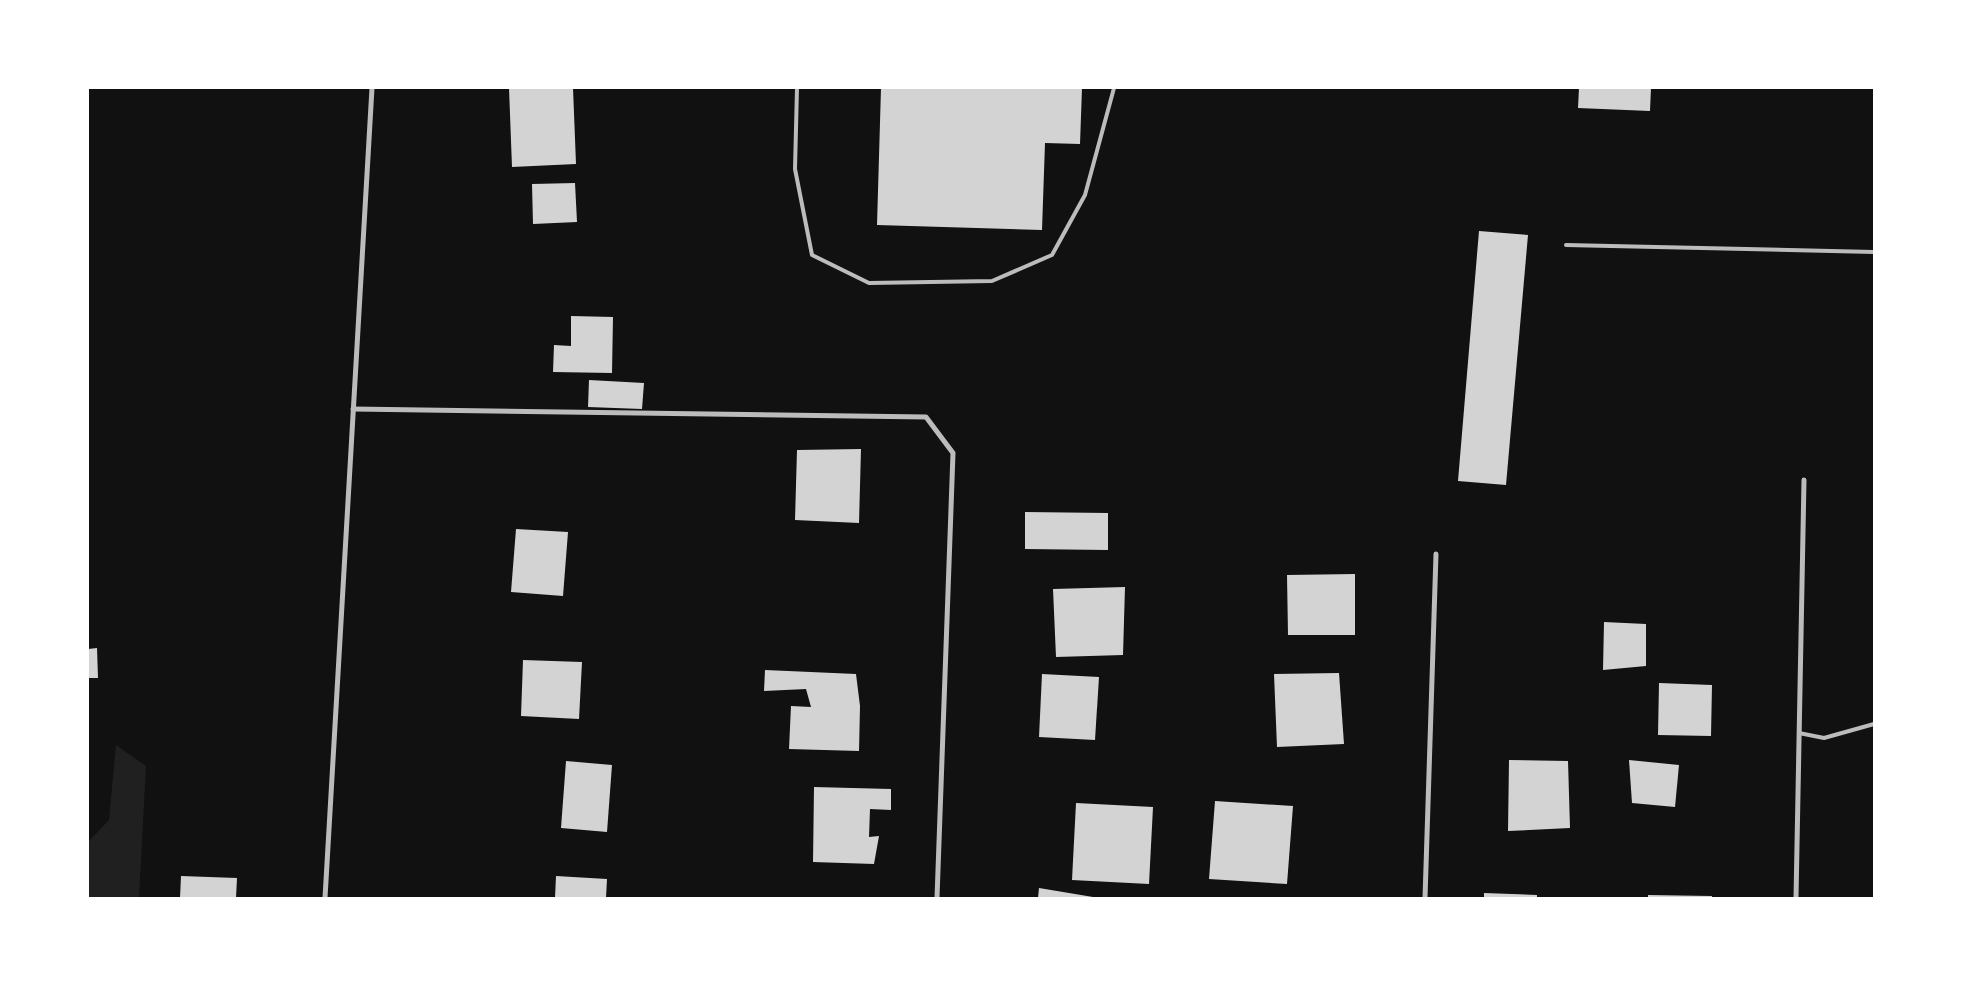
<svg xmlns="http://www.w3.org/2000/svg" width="1962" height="986" font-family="Raleway,sans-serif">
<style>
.green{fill:#202020}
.building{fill:#d3d3d3}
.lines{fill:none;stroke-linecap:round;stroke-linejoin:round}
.service{stroke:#bcbcbc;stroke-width:4}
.minor{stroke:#bcbcbc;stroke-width:5}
</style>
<rect width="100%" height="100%" fill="#111"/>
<polygon class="green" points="116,745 146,766 139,898 88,898 88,842 109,820"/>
<g class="building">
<polygon points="509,88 573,88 576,164 512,167"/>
<polygon points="881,88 1082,88 1080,144 1045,143 1042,230 877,225"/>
<polygon points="1579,88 1651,88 1650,111 1578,108"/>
<polygon points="575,183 577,222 533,224 532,184"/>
<polygon points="1479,231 1528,235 1506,485 1458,481"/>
<polygon points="571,316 613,317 612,373 553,372 554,345 571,346"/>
<polygon points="589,380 644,383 642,409 588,407"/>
<polygon points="861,449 859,523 795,520 797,450"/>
<polygon points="1025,512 1108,513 1108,550 1025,549"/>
<polygon points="516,529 568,532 563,596 511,592"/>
<polygon points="1355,574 1355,635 1288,635 1287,575"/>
<polygon points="1125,587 1123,655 1056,657 1053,589"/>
<polygon points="1604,622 1646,624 1646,666 1603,670"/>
<polygon points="97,648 98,678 88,678 88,649"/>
<polygon points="523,660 582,662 579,719 521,716"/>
<polygon points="765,670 856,674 860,706 859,751 789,749 791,706 811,707 806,689 764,691"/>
<polygon points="1339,673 1344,744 1277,747 1274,674"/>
<polygon points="1042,674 1099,677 1095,740 1039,737"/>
<polygon points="1659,683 1712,685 1711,736 1658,735"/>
<polygon points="1509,760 1568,761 1570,828 1508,831"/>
<polygon points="1629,760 1679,765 1675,807 1632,803"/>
<polygon points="566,761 612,765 607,832 561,828"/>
<polygon points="814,787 891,789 891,810 870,809 869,837 879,836 874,864 813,862"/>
<polygon points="1215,801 1293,806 1287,884 1209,879"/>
<polygon points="1076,803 1153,807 1149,884 1072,880"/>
<polygon points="181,876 237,878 236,898 180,898"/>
<polygon points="556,876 607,879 606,898 555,898"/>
<polygon points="1039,888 1093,897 1093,898 1038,898"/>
<polygon points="1484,893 1537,895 1537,898 1484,898"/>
<polygon points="1648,895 1712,896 1712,898 1648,898"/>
</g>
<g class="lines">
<g class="service">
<polyline points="797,88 795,169 812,255 869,283 992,281 1052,255 1085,195 1114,88"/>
<polyline points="1566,245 1874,252"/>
<polyline points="1799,733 1824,738 1874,724"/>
</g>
<g class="minor">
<polyline points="353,409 926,417 953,453 937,898"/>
<polyline points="325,898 372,88"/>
<polyline points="1425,898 1436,554"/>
<polyline points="1796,898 1804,480"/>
</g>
</g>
<rect width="1962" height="986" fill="none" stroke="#ffffff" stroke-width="178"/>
</svg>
